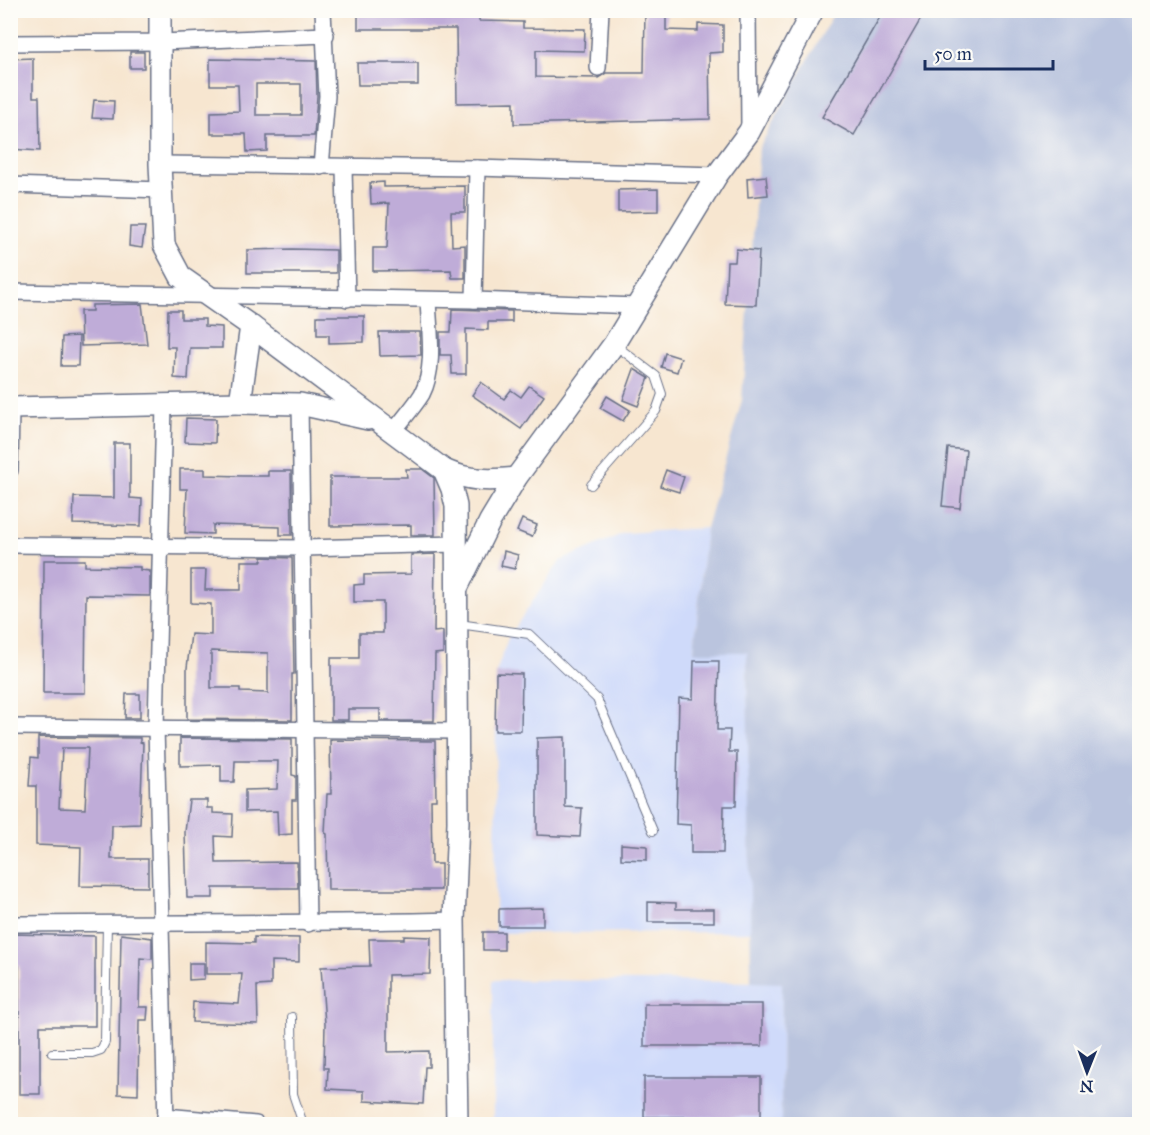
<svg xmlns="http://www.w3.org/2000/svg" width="1150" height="1135" font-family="'IM FELL Great Primer',serif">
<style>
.built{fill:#cfdafa}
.industrial{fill:#bac4de}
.building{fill:#bfacd8;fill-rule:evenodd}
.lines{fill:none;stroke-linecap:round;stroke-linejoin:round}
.lane-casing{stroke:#686f86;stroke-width:10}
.street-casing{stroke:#686f86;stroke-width:18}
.secondary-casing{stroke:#686f86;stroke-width:24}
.lane{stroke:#fff;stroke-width:8}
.street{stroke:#fff;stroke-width:15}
.secondary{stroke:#fff;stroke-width:21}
</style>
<rect width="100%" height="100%" fill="#fdfcf7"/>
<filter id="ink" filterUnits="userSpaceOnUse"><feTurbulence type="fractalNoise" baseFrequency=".0167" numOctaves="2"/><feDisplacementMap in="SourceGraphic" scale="12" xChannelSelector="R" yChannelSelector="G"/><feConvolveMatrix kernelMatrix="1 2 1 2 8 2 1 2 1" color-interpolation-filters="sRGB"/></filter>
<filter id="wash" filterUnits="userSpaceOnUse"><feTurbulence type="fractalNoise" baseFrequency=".008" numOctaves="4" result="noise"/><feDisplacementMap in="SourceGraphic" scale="24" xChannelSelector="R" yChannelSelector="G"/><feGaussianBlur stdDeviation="1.35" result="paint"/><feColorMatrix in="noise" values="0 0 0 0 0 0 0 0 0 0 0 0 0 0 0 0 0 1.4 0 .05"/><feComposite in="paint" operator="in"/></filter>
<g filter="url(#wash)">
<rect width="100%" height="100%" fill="#f7e6d0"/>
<g class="built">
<polygon points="706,528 694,651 747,651 751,932 495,933 496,673 508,638 560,561 624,533"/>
<polygon points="493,980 782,982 781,1124 493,1124"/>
</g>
<polygon class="industrial" points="835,11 1139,11 1139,1124 781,1124 782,983 751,982 747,652 694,652 706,528 742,400 759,148"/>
<g id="blocks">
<g class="building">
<polygon points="358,10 479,10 479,21 523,22 523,28 585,29 584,51 536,50 536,77 598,78 606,73 644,73 645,10 666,10 666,30 698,31 698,24 723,25 723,52 709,53 710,119 514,124 514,102 457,103 456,29 358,29"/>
<polygon points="884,10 926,10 854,135 822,117"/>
<rect x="130" y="52" width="14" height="16"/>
<polygon points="33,58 33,97 39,97 40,151 10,149 10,59"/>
<path d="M210,59L316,61L317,96L314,136H267V151L247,152L246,134H211V112L239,111L238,85H210ZM256,84H301V115H256Z"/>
<polygon points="357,63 418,63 418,85 358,85"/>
<polygon points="94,100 114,101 113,119 92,118"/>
<polygon points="766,176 768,195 748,197 747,178"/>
<polygon points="384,182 384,187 465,186 465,212 451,212 452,246 465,245 465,278 452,278 451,270 373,271 373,248 387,248 389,203 371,204 370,183"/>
<polygon points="658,189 658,211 618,212 618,190"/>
<polygon points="130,227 145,227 142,248 129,246"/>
<polygon points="292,249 336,250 336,273 247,273 247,250"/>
<polygon points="736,249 759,251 756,305 725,304 727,262 735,262"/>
<polygon points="142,304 147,344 81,346 80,311 92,311 92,305"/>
<polygon points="452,309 512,311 512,322 488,322 488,330 466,329 466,374 452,374 451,355 440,355 440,332 451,332"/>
<polygon points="168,310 181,310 181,319 205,319 205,326 222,327 222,348 190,348 188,379 174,378 175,347 167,347"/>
<polygon points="317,316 364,316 364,342 329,343 329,335 317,335"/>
<polygon points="379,332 420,332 421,355 380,356"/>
<polygon points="79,336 78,366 61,366 62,337"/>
<polygon points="665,353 681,358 677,372 661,367"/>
<polygon points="634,369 649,378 638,406 623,400"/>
<polygon points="481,382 504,399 511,390 521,397 529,386 544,396 521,429 472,395"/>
<polygon points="607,396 630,410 623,421 600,408"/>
<polygon points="186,418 216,419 215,443 185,442"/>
<polygon points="114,443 130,443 130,498 142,499 141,526 73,524 74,497 114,498"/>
<polygon points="948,448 966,450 960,508 942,506"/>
<polygon points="180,469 205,469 205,475 242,476 268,476 268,471 291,471 292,535 280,535 280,527 213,525 213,534 185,533 187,489 180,489"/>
<polygon points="406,469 422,469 434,478 435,535 411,535 411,525 330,526 330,477 407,477"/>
<polygon points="666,470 684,477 679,492 660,486"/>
<polygon points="522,519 537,525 532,537 517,531"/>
<polygon points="504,551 518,555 515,569 501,566"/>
<polygon points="435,554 434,632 443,631 443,653 435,654 434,721 380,721 380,709 348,709 348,720 331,720 331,658 359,658 359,633 383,633 383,602 354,602 354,585 364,584 364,575 411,574 411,555"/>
<path d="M262,557L292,558L294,674H292V720L187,719V668L191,634L211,635V604L191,603V570H206L205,590H241V561H262ZM211,651L268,653V693L240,692V688H211Z"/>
<polygon points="44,560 85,560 85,566 140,567 140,570 150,571 150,596 86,595 85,693 43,693"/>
<polygon points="694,661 719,661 717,730 730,730 729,752 737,752 736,806 724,806 723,853 691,853 691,825 676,824 679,698 693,699"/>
<polygon points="496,673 522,674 521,731 495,731"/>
<polygon points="126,694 140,694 140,718 125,718"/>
<path d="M38,737L140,738V742L143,743L140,824L112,825L111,859H148V887L80,886L81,847L36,845V786H29L31,757L38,758ZM62,748H88L85,809L59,808Z"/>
<polygon points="565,737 565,807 582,808 580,837 537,835 537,738"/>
<polygon points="180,738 292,739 292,775 296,776 296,800 292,800 292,834 278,835 277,811 245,812 245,790 277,789 278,761 235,761 234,782 221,782 221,765 180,766"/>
<polygon points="330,740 435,741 436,800 431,800 432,864 441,864 441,890 328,890 327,834 325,833 327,794 331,794"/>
<polygon points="189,800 207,800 207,808 213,808 213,813 233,814 232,837 215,836 216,863 297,862 298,888 213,888 213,898 187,898 185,832"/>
<polygon points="621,844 647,846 647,860 621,859"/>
<polygon points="648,902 676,903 676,909 714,909 714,922 648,922"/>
<polygon points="543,908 543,926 499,926 499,909"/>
<rect x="483" y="932" width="21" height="18"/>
<polygon points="12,934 95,936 95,1026 40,1026 40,1094 19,1094 19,966 12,966"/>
<polygon points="121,934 152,938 152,959 140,958 139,1007 148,1007 147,1020 139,1020 138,1095 118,1094"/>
<polygon points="404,936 431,937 430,974 388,975 388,1052 429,1051 429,1067 425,1067 423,1104 364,1101 364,1091 327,1089 328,1068 324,1068 325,1024 321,967 370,966 369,939 404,939"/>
<polygon points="254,937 299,938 299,962 271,961 271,985 257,986 258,1024 192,1022 193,1002 239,1004 242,974 206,974 206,942 254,943"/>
<polygon points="189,963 204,963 204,979 189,980"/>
<rect x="644" y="1004" width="118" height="42"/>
<rect x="644" y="1077" width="117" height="40"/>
</g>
</g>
</g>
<g filter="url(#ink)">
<use href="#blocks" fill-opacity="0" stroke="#686f86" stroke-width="1.5"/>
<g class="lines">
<defs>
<g id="lane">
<polyline points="591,485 656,411 662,394 656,376 615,345"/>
<polyline points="459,624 529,634 597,699 653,831"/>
<polyline points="292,1017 293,1094 303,1124"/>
<polyline points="52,1053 92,1053 101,1050 105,1042 107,922"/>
</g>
<g id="street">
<polyline points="748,10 749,129"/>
<polyline points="10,43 161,42 326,35"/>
<polyline points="598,68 601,10"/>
<polyline points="160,164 477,168 717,175"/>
<polyline points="321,167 327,96 323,10"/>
<polyline points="344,167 347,299"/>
<polyline points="10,185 162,190"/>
<polyline points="10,292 474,300 637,306"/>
<polyline points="474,300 477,168"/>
<polyline points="300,404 308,924"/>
<polyline points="164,405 156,727 166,1124"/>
<path d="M393,432C402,420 414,407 422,394C436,367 429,329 428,300"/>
<polyline points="10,470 11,408"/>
<polyline points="10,545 304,548 456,544"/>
<polyline points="10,727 457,731"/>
<path d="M10,924C158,922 306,924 454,920"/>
<polyline points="165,1116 256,1124"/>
</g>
<g id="secondary">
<polyline points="251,326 444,470 452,489 456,506 458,822 454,920 457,1124"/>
<polyline points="240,403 300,404 368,419"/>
<polyline points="10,408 240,403 251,326 181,277 164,245 160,164 160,10"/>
<path d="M444,470C469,481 489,481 516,478"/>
<polyline points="458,586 490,521 516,478 614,344 717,175 749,132 813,10"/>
</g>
</defs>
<use href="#lane" class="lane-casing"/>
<use href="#street" class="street-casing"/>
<use href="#secondary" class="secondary-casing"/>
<use href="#lane" class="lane"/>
<use href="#street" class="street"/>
<use href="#secondary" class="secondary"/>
</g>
</g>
<rect width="1150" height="1135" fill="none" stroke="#fdfcf7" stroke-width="36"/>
<g transform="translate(1087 1072) rotate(181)" stroke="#fdfcf7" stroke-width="4.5" paint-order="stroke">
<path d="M0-4.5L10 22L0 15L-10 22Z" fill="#1b2f5e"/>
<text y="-9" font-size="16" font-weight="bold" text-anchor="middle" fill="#1b2f5e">N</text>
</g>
<path d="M925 60v9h128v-9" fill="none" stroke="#1b2f5e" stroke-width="3"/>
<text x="934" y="60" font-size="18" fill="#1b2f5e" stroke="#fdfcf7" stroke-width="4.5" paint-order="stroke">50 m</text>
</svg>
